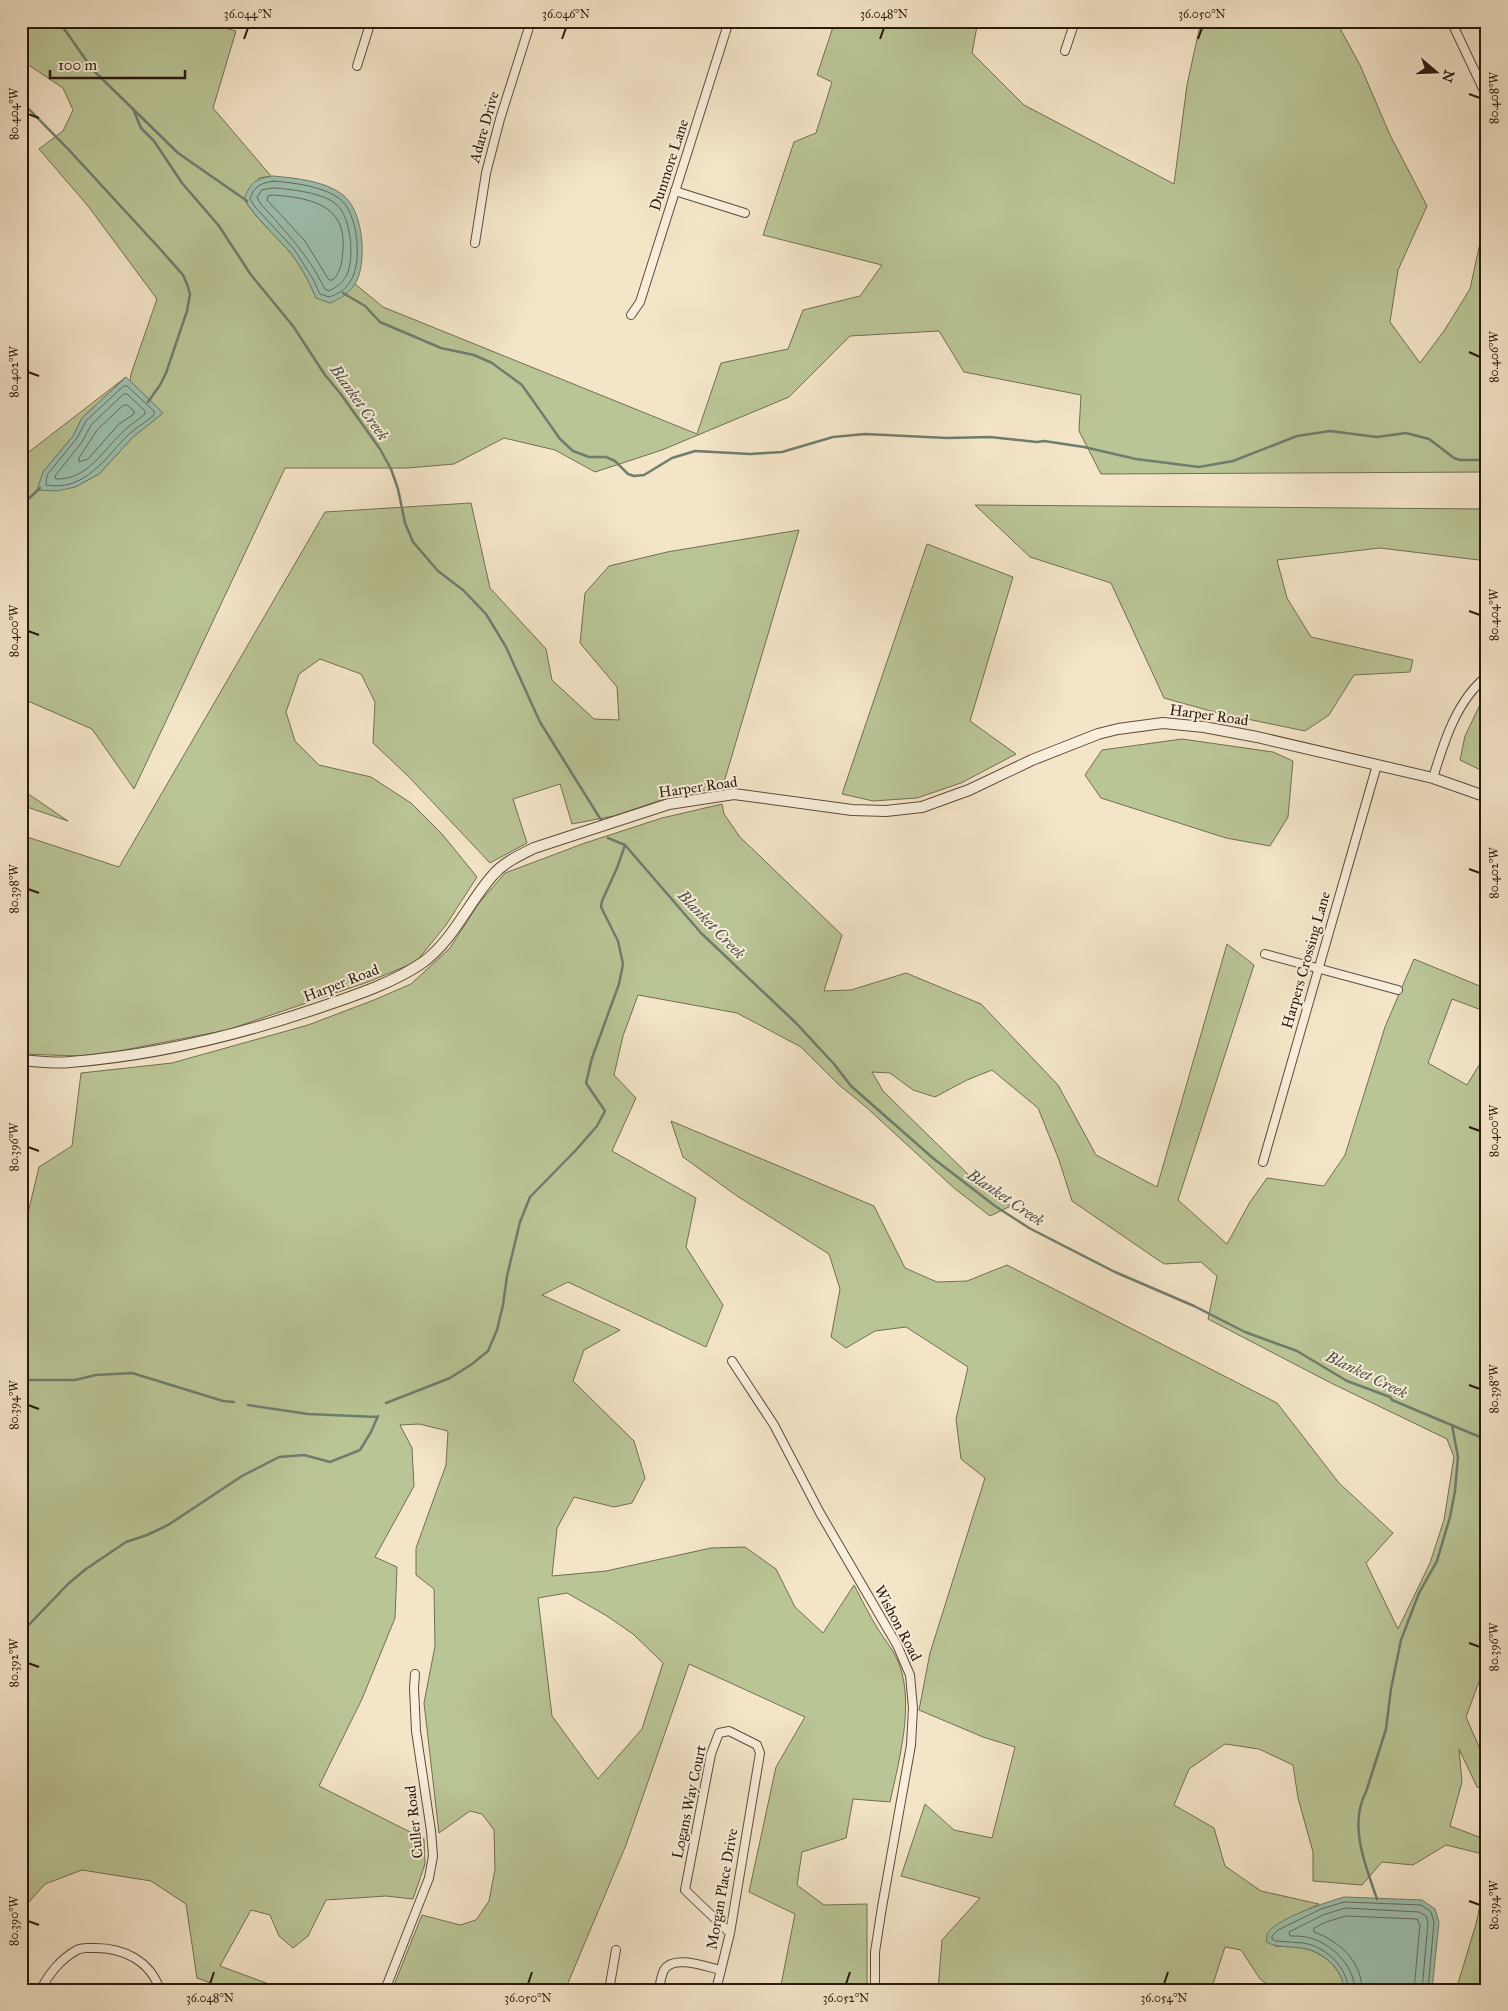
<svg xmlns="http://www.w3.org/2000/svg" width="1508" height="2011" font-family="'IM FELL Great Primer',serif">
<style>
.green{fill:#bac596;stroke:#726f52;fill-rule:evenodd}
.water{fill:#9dc0af;stroke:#6f7d6e}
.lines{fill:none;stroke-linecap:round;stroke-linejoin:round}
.shore{stroke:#646c5e;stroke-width:1}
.stream{stroke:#6f7d6e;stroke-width:2.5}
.minor-casing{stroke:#5c4c3c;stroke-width:10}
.tertiary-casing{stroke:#5c4c3c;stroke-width:12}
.minor{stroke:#f8eedb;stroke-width:8}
.tertiary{stroke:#f8eedb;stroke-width:10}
.ticks{fill:none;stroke:#2a190d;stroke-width:2}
.labels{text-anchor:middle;stroke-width:4;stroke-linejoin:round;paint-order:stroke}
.street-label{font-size:15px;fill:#2a190d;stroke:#f8eedb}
.water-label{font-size:16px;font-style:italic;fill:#525346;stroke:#f8eedb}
.neatline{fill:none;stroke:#2a190d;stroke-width:2}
.ticks-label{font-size:12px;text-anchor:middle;fill:#2a190d}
</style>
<rect width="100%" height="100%" fill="#f4e5c8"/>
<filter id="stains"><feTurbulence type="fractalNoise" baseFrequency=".004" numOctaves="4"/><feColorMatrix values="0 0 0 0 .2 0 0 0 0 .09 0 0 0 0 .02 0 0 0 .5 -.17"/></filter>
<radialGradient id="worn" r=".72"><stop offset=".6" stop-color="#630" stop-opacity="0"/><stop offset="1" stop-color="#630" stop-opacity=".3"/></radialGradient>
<g class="green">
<path d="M21,21H100L103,23L105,21H200L236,31L213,108L271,176L259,178L244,199C256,219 273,233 288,250C300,264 309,281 316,298L345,295L355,284L383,307L697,434L721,363L788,349L803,310L860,296L882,265L763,235L794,142L816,133L832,82L817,75L835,21H978L972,53L1024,105L1174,184L1187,85L1201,21H1336L1360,65L1390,135L1427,206L1398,270L1390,322L1420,363L1444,331L1470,289L1480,243L1487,251V472L1101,474L1079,431L1081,395L964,372L939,331L850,336L789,397L662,450L595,472L555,450L504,438L454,464L408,468H285L134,789L92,729L21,698V529L27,524L21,505V458L126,377L82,418L73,436L43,472L75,487L99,474L133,437L163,413L130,381L131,374L157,299L88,206L39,149L63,131L73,110L63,88L21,60Z"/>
<polygon points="471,503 490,588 546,649 552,680 594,719 619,720 617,687 580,643 585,593 609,566 667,552 799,530 722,789 685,792 614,816 572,824 560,784 513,799 527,843 490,863 408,776 373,743 375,702 361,674 320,659 299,674 286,712 295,741 319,765 371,777 411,803 442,834 477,877 446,925 416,962 368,982 227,1030 119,1051 79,1056 21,1054 21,835 119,867 325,512"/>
<polygon points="975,505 1487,509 1487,561 1380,548 1277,560 1287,598 1311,637 1413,660 1410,672 1354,675 1329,715 1305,731 1218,713 1164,698 1111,583 1030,557"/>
<polygon points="927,544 1013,577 970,721 1016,754 961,783 917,798 873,801 842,794"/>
<polygon points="1487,690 1487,773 1460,760 1465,736"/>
<polygon points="1182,739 1273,752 1293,761 1288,817 1270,846 1226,838 1101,798 1085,775 1102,750"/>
<polygon points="21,789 68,821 21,805"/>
<path d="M722,804L724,814L740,837L842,935L824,991L851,990L906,973L981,1004L1058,1085L1096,1155L1157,1187L1227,944L1254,965L1178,1200L1227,1244L1250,1202L1267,1178L1324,1186L1345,1155L1385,1027L1414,959L1487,989V1012L1452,999L1428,1063L1467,1085L1487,1052V1585L1484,1595L1487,1597V1660L1466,1717L1487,1765V1791L1477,1787L1459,1749L1462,1782L1450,1826L1487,1840V1855L1446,1845L1413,1865L1382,1862L1362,1885L1313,1881V1852L1298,1798L1293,1765L1259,1749L1225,1744L1189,1769L1174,1805L1214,1828L1225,1866L1261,1891L1319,1904L1275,1926V1946C1284,1947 1293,1946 1302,1948C1322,1951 1343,1969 1344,1990H1275L1260,1979L1241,1950L1225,1947L1211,1990H938L942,1940L980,1898L901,1876L925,1804L954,1830L992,1838L1015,1747L983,1737L919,1710L930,1653L985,1478L961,1459L956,1419L968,1367L906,1327L875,1331L846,1348L831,1337L840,1289L829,1254L737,1196L683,1157L671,1121L874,1206L905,1268L937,1282L967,1281L1007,1265L1277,1403L1339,1483L1393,1533L1366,1563L1398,1629L1430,1563L1444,1520L1454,1457L1447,1439L1331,1383L1208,1319L1217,1276L1201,1262L1164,1264L1072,1201L1059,1160L1038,1108L992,1070L967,1080L935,1097L913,1090L890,1073L872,1072L883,1091L979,1185L1011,1206L990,1216L954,1188L866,1107L838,1084L801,1047L737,1013L638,995L623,1036L614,1075L636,1098L612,1151L696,1198L686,1247L723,1305L706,1347L568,1282L542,1295L620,1330L584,1350L573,1381L634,1441L645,1478L632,1503L614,1507L574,1497L557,1528L552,1576L606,1571L711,1548L745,1547L776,1569L795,1607L823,1633L854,1585C862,1600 869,1615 878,1629C884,1639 892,1648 897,1659C916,1700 899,1760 890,1802L853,1799L846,1838L802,1852L797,1885L824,1905L867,1904V1990H780L795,1914L749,1892L776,1767L805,1717L689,1664L626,1845L565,1990H392L422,1915L460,1925L476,1920L489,1901L495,1869L494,1830L482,1814L470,1811L439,1833L424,1703L435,1646L434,1589L416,1575V1548L446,1465L448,1431L419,1424L400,1425L412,1448L414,1486L375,1557L397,1567L395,1618L362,1699L319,1786L424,1839L425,1864L413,1899L386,1896L326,1900L308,1936L293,1948L279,1936L270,1915L251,1910L220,1966L285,1990H230L197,1978L186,1904L151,1881L82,1870L45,1884L21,1911V1393L24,1386L21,1385V1225L28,1213L39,1167L72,1146L81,1073L172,1063L308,1025L374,1000L411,984L450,948L479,903L505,873L585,843L662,818ZM567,1593L607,1616L633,1634L663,1663L642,1729L598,1779L552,1716L538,1598Z"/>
<polygon points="1487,1872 1487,1990 1456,1990 1476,1924"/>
</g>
<g class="water">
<path d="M273,176C295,178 326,181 343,195C362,210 366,253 359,275C355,289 343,298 330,303L316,298C309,281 300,264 288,250C273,233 256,218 244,199C251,182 255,179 273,176Z"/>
<polygon points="126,377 163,413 133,437 99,474 75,487 57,491 37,490 43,472 73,436 82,418"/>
<path d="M1344,1897L1422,1900L1435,1909L1439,1922L1432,1990H1344C1343,1969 1322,1950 1301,1948C1289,1946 1278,1948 1266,1942C1267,1941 1267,1935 1267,1934C1275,1919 1327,1902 1344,1897Z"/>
</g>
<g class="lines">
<g class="shore">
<path d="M274,181C294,183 323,186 340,199C358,213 363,263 350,282C345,290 338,294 329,297L320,294L313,279L294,249L255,207L250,199C254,186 261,183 274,181Z"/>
<path d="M274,188C290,189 325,193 337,205C351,218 354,255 348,272C345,281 337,287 329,291L325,289C307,253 286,232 260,203L257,197L262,190Z"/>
<path d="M274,195C309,198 346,204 343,248C342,261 342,270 333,280H329L305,241L267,200L268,196Z"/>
<path d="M124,386H127L154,411V415C146,422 137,427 129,434C106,457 85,492 46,485L47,475L77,438L86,421Z"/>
<path d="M124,394H127L145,411V414C139,420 132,423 126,429C105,447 89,480 56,479L55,476L82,442L91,425Z"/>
<polygon points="124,405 127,405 134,411 134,414 119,424 88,459 79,462 79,458 97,430"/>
<path d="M1348,1990C1348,1967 1325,1946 1303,1943C1294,1942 1285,1942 1276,1941L1272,1939V1936L1278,1930L1321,1909L1344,1902L1421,1905L1431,1912L1434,1922L1428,1990"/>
<path d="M1355,1990C1354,1964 1330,1942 1306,1937C1301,1936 1295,1936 1290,1936L1289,1932L1323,1915L1345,1908L1419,1912L1426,1916L1428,1923L1422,1990"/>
<path d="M1362,1990C1362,1961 1339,1941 1314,1932V1928L1326,1922L1346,1916L1417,1919L1420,1925L1414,1990"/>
</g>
<g class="stream">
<polyline points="56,21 65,30 93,70 133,109 141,128 154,141 182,183 219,226 251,275 293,326 325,375 340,393 380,449 391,469 398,489 405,523 413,542 438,571 463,590 486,614 506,647 540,722 601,820"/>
<polyline points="21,101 69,150 161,250 183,275 187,284 190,294 187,311 166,373 160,385 148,402"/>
<polyline points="133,109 178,153 247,201"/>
<polyline points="343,293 365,306 380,322 441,348 474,355 492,363 522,385 560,439 573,451 589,457 606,457 615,461 628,474 634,476 644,475 672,458 695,451 750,454 782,452 833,437 865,434 947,438 990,437 1037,442 1044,441 1084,447 1136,459 1199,467 1233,461 1297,436 1330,431 1377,437 1406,433 1429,439 1454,458 1460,460 1487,460"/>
<polyline points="21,506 40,488"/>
<polyline points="608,838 625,845 701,933 796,1023 834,1064 851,1086 934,1159 995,1206 1029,1228 1115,1272 1194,1306 1245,1332 1297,1351 1347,1381 1390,1397 1392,1400 1487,1440"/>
<polyline points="21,1377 30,1380 75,1380 96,1375 132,1373 223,1401 234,1402"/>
<polyline points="386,1403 450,1378 472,1364 488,1351 497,1330 503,1305 507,1276 520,1222 530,1197 576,1150 597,1126 605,1111 586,1083 592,1058 619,984 623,964 618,941 601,907 602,901 617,868 625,845"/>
<polyline points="248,1405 308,1414 377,1417"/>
<polyline points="21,1633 68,1584 86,1569 126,1542 147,1535 168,1525 242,1476 279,1457 304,1455 330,1462 360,1450 371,1432 378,1416"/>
<path d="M1377,1899C1366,1867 1348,1825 1366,1792L1386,1729L1391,1689L1401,1640L1419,1593L1437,1561L1450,1517L1455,1491L1458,1457L1452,1425"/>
</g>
<defs>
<g id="minor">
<polyline points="1451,21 1487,97"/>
<polyline points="1065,51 1075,21"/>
<polyline points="357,66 371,21"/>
<polyline points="675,191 745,213"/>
<polyline points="475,243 486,173 500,119 531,21"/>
<polyline points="631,315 640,302 729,21"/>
<path d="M1433,778C1444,741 1457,700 1487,676"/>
<polyline points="1265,954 1398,990"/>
<polyline points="1263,1162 1377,765"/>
<polyline points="732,1361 774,1425 820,1513 897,1645 910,1675 913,1708 911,1745 882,1907 875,1952 875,1990"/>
<path d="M41,1990C48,1974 62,1958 77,1950C82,1947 87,1948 92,1948C122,1947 150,1960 160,1990"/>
<polyline points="385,1990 429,1878 433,1856 431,1831 416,1731 414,1688 415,1674"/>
<polyline points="609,1990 616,1950"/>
<path d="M659,1990C660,1983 661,1976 664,1970C673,1954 707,1967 721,1970"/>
<polyline points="716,1990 730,1933 760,1753 757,1745 729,1731 719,1733 711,1754 685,1890 730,1933"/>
</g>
<path id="tertiary" d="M21,1060C37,1061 54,1064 70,1062C157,1055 236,1036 318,1008C353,996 391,984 422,963C453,941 468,903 493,875C503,863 520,855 534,848L669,804L734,794L852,810L886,811L922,807L969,790L1032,760L1098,734L1118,729L1163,723L1204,727L1257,737L1433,778L1487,797"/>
</defs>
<use href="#minor" class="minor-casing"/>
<use href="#tertiary" class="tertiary-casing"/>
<use href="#minor" class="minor"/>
<use href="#tertiary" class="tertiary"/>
</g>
<path class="ticks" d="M244,39L248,28M562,39L566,28M880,39L884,28M1198,39L1202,28M1469,94L1480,98M28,114L39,118M1469,352L1480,357M28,372L39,376M1469,611L1480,615M28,631L39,635M1469,869L1480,873M28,889L39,893M1469,1127L1480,1131M28,1147L39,1151M1469,1385L1480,1389M28,1405L39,1409M1469,1643L1480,1647M28,1663L39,1667M1469,1901L1480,1905M28,1921L39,1925M210,1984L214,1972M528,1984L532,1972M846,1984L850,1972M1164,1984L1168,1972"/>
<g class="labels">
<g class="street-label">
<text transform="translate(484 127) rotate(-74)" y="5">Adare Drive</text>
<text transform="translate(669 165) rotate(-72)" y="5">Dunmore Lane</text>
<text transform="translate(1209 715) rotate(8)" y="5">Harper Road</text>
<text transform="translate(698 787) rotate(-8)" y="5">Harper Road</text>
<text transform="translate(1306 960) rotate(-74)" y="5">Harpers Crossing Lane</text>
<text transform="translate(341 983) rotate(-21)" y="5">Harper Road</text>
<text transform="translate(898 1623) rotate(62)" y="5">Wishon Road</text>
<text transform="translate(689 1802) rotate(-78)" y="5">Logans Way Court</text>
<text transform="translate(414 1822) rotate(-96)" y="5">Culler Road</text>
<text transform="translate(722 1889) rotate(-80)" y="5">Morgan Place Drive</text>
</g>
<g class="water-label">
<text transform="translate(360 402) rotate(55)" y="6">Blanket Creek</text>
<text transform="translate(712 924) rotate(46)" y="6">Blanket Creek</text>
<text transform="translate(1006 1197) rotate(34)" y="6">Blanket Creek</text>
<text transform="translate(1367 1374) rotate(26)" y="6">Blanket Creek</text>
</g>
</g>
<rect width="1508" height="2011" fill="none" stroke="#f4e5c8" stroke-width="55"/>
<g transform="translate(1436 72) rotate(109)" stroke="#f8eedb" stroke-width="4" paint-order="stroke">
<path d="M0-4L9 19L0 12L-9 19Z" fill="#2a190d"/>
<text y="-8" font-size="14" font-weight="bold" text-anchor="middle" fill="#2a190d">N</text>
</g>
<path d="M50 70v8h135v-8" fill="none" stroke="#2a190d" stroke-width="2.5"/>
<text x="58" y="70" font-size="15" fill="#2a190d" stroke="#f8eedb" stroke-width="4" paint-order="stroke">100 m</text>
<rect x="28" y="28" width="1452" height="1956" class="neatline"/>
<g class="ticks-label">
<text x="248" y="18">36.044°N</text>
<text x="566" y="18">36.046°N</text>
<text x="884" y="18">36.048°N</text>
<text x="1202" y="18">36.050°N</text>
<text transform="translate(1494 98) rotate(-90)" y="4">80.408°W</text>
<text transform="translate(14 114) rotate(-90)" y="4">80.404°W</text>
<text transform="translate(1494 357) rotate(-90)" y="4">80.406°W</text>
<text transform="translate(14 372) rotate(-90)" y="4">80.402°W</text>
<text transform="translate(1494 615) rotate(-90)" y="4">80.404°W</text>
<text transform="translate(14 631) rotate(-90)" y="4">80.400°W</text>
<text transform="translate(1494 873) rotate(-90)" y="4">80.402°W</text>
<text transform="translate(14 889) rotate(-90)" y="4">80.398°W</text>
<text transform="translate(1494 1131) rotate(-90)" y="4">80.400°W</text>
<text transform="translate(14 1147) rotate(-90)" y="4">80.396°W</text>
<text transform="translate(1494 1389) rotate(-90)" y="4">80.398°W</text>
<text transform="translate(14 1405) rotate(-90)" y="4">80.394°W</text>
<text transform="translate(1494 1647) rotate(-90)" y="4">80.396°W</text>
<text transform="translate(14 1663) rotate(-90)" y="4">80.392°W</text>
<text transform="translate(1494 1905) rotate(-90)" y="4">80.394°W</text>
<text transform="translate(14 1921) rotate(-90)" y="4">80.390°W</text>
<text x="210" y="2002">36.048°N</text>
<text x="528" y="2002">36.050°N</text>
<text x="846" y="2002">36.052°N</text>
<text x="1164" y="2002">36.054°N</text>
</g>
<rect width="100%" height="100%" filter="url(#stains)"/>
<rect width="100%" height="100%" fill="url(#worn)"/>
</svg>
